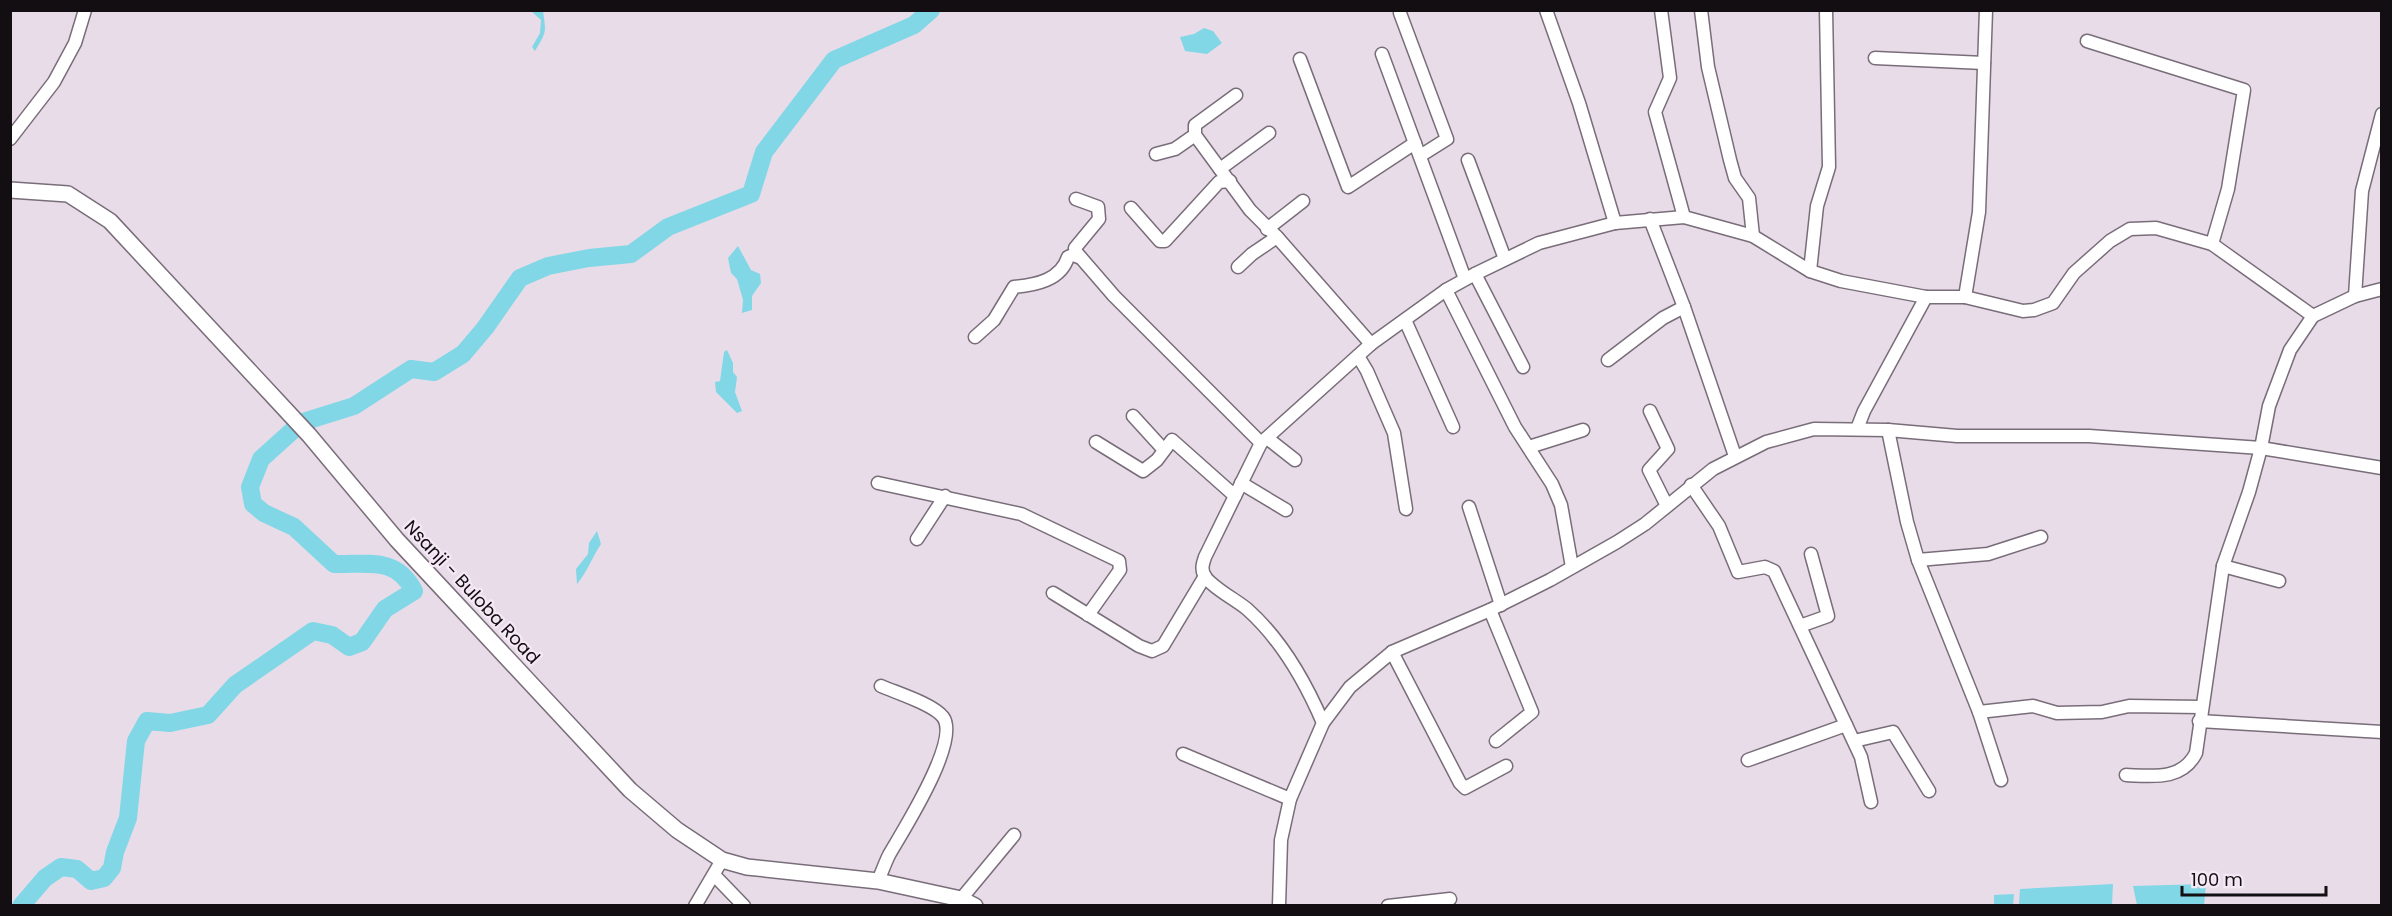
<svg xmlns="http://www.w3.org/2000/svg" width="2392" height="916" font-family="Poppins,sans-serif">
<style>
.water{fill:#81d7e6}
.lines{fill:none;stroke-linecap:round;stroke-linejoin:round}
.river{stroke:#81d7e6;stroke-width:18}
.minor-casing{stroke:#786d79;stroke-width:15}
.major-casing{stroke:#786d79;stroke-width:18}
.minor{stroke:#fff;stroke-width:12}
.major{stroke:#fff;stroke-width:15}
.labels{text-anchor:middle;stroke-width:4.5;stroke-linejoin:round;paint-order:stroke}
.street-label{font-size:18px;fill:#120e12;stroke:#f5e9f6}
</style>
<rect width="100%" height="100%" fill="#e8dce9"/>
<g class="water">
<path d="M531,11H543C546,33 547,31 535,51L532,47L540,33L541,20Z"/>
<polygon points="1204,28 1213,31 1222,43 1207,54 1185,51 1180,37 1194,34"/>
<polygon points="738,246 751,270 760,274 761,283 752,296 752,310 742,313 743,300 737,279 731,273 728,258"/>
<polygon points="727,350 733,363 733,372 737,377 735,392 742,411 737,413 716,392 715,382 720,381 724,352"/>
<path d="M597,531L601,544C592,557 588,571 577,584L576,569L588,554L589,543Z"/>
<polygon points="2113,884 2112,905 2019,905 2020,889"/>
<polygon points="2206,884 2204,906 2137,905 2133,886"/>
<polygon points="2014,894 2013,905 1994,905 1994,895"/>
</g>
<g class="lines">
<path class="river" d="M21,906L45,878L61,867L77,869L91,881L104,878L112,868L115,852L128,818L136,741L147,721L170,723L208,715L235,685L313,631L332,635L349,647L362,642L385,609L414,591C396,556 368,565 334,564L294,527L264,513L253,504L250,487L261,459L292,431L306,421L354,406L411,369L434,372L463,354L485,328L520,278L548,266L589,258L631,254L668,227L751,194L764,152L834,60L914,25L931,10"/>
<defs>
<g id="minor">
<polyline points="1546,10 1579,103 1615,223"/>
<polyline points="1661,10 1670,78 1655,112 1684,217"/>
<polyline points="1701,10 1708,67 1730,160 1735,178 1749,198 1753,236"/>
<polyline points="1400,13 1447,139 1420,156"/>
<polyline points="2087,41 2244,90 2228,189 2212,244"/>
<polyline points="1382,54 1465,279"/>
<polyline points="1875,58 1984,63"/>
<polyline points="1300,59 1348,187 1415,143"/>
<polyline points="1236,95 1195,125 1195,135 1250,210 1277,237 1371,344"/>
<polyline points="10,139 54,82 75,43 85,10"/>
<polyline points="1156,154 1175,149 1195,135"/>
<polyline points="1468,160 1505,259"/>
<polyline points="1220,169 1269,133"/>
<polyline points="1076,199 1098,207 1099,219 1075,248 1076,252 1114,296 1261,443"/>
<polyline points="1131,208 1160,241 1165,241 1219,182 1230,181"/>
<polyline points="1650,219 1684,307 1735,456"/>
<polyline points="1267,229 1303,201"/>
<polyline points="1238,267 1252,254 1277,237"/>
<polyline points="1810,271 1817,206 1829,167 1826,10"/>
<polyline points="1475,274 1523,367"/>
<polyline points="1446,290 1515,427 1552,484 1561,505 1572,567"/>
<polyline points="2355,296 2362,191 2382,114"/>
<polyline points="1965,297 1979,212 1986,10"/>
<polyline points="1405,320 1453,427"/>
<path d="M975,337L994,320L1014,287C1036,285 1061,280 1068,257L1073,255L1081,258"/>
<polyline points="1358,356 1367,371 1394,433 1406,509"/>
<polyline points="1608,360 1663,318 1684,307"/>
<polyline points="1650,411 1668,449 1649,470 1667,506"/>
<polyline points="1133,416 1164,450"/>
<polyline points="1857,429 1864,411 1926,297"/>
<polyline points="1888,430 1907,522 1918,560 1979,712 2001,780"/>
<polyline points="1267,438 1295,460"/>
<polyline points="1096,442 1143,471 1157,460 1172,440 1235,496"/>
<polyline points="1529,447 1583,430"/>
<polyline points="878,483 1021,514 1119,561 1120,570 1088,615"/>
<polyline points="1241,483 1286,510"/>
<polyline points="1691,485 1719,526 1738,572 1765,567 1774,571 1861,757 1871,802"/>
<polyline points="1469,507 1501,605"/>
<polyline points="917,539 945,496"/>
<polyline points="1918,560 1988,554 2041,537"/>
<polyline points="2223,566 2279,581"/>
<polyline points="1053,593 1139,646 1152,651 1163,646 1205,576"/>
<polyline points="1490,610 1532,712 1496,741"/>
<polyline points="1800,626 1828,616 1811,554"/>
<polyline points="1392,652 1460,783 1465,788 1506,766"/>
<polyline points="1979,712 2033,706 2057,713 2102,712 2129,706 2201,707"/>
<polyline points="2199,721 2382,732"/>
<path d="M1323,723C1305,681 1282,640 1247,609C1236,600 1210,586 1204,575C1201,568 1203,563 1205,557L1261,443L1371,344L1446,290L1475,274L1539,243L1615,223L1684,217L1753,236L1810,271L1841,281L1926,297H1965L2023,311L2034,310L2053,303L2074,273L2110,241L2130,229L2156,228L2212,244L2313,316"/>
<polyline points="1854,741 1893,732 1929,791"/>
<polyline points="1183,754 1290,799"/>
<polyline points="1748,760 1846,725"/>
<path d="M2126,775C2152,776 2182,781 2196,753L2223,566L2249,492L2261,448L2269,406L2290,350L2313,316L2355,296L2382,289"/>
<polyline points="715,876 744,906"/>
<path d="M878,881C882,872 885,863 889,855C902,832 961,741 943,717C933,704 897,693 881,686"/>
<polyline points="961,899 1014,835"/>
<polyline points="695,906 722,860"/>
<polyline points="1279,906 1281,840 1290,799 1323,723 1350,687 1392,652 1490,610 1550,580 1617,542 1645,524 1713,469 1766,442 1814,429 1888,430 1957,436 2089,436 2261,448 2382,468"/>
<polyline points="1388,906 1450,899"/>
</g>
<polyline id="major" points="10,190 68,194 110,221 309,435 397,540 630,790 677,830 722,860 747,867 878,881 961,899 975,906"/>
</defs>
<use href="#minor" class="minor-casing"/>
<use href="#major" class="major-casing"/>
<use href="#minor" class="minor"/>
<use href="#major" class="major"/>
</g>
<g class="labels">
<g class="street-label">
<text transform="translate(472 592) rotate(47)" y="6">Nsanji - Buloba Road</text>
</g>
</g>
<rect width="2392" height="916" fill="none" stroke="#120e12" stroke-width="24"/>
<path d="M2182 886v9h144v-9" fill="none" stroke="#120e12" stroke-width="3"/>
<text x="2191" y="886" font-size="18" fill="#120e12" stroke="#f5e9f6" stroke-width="4.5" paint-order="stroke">100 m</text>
</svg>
